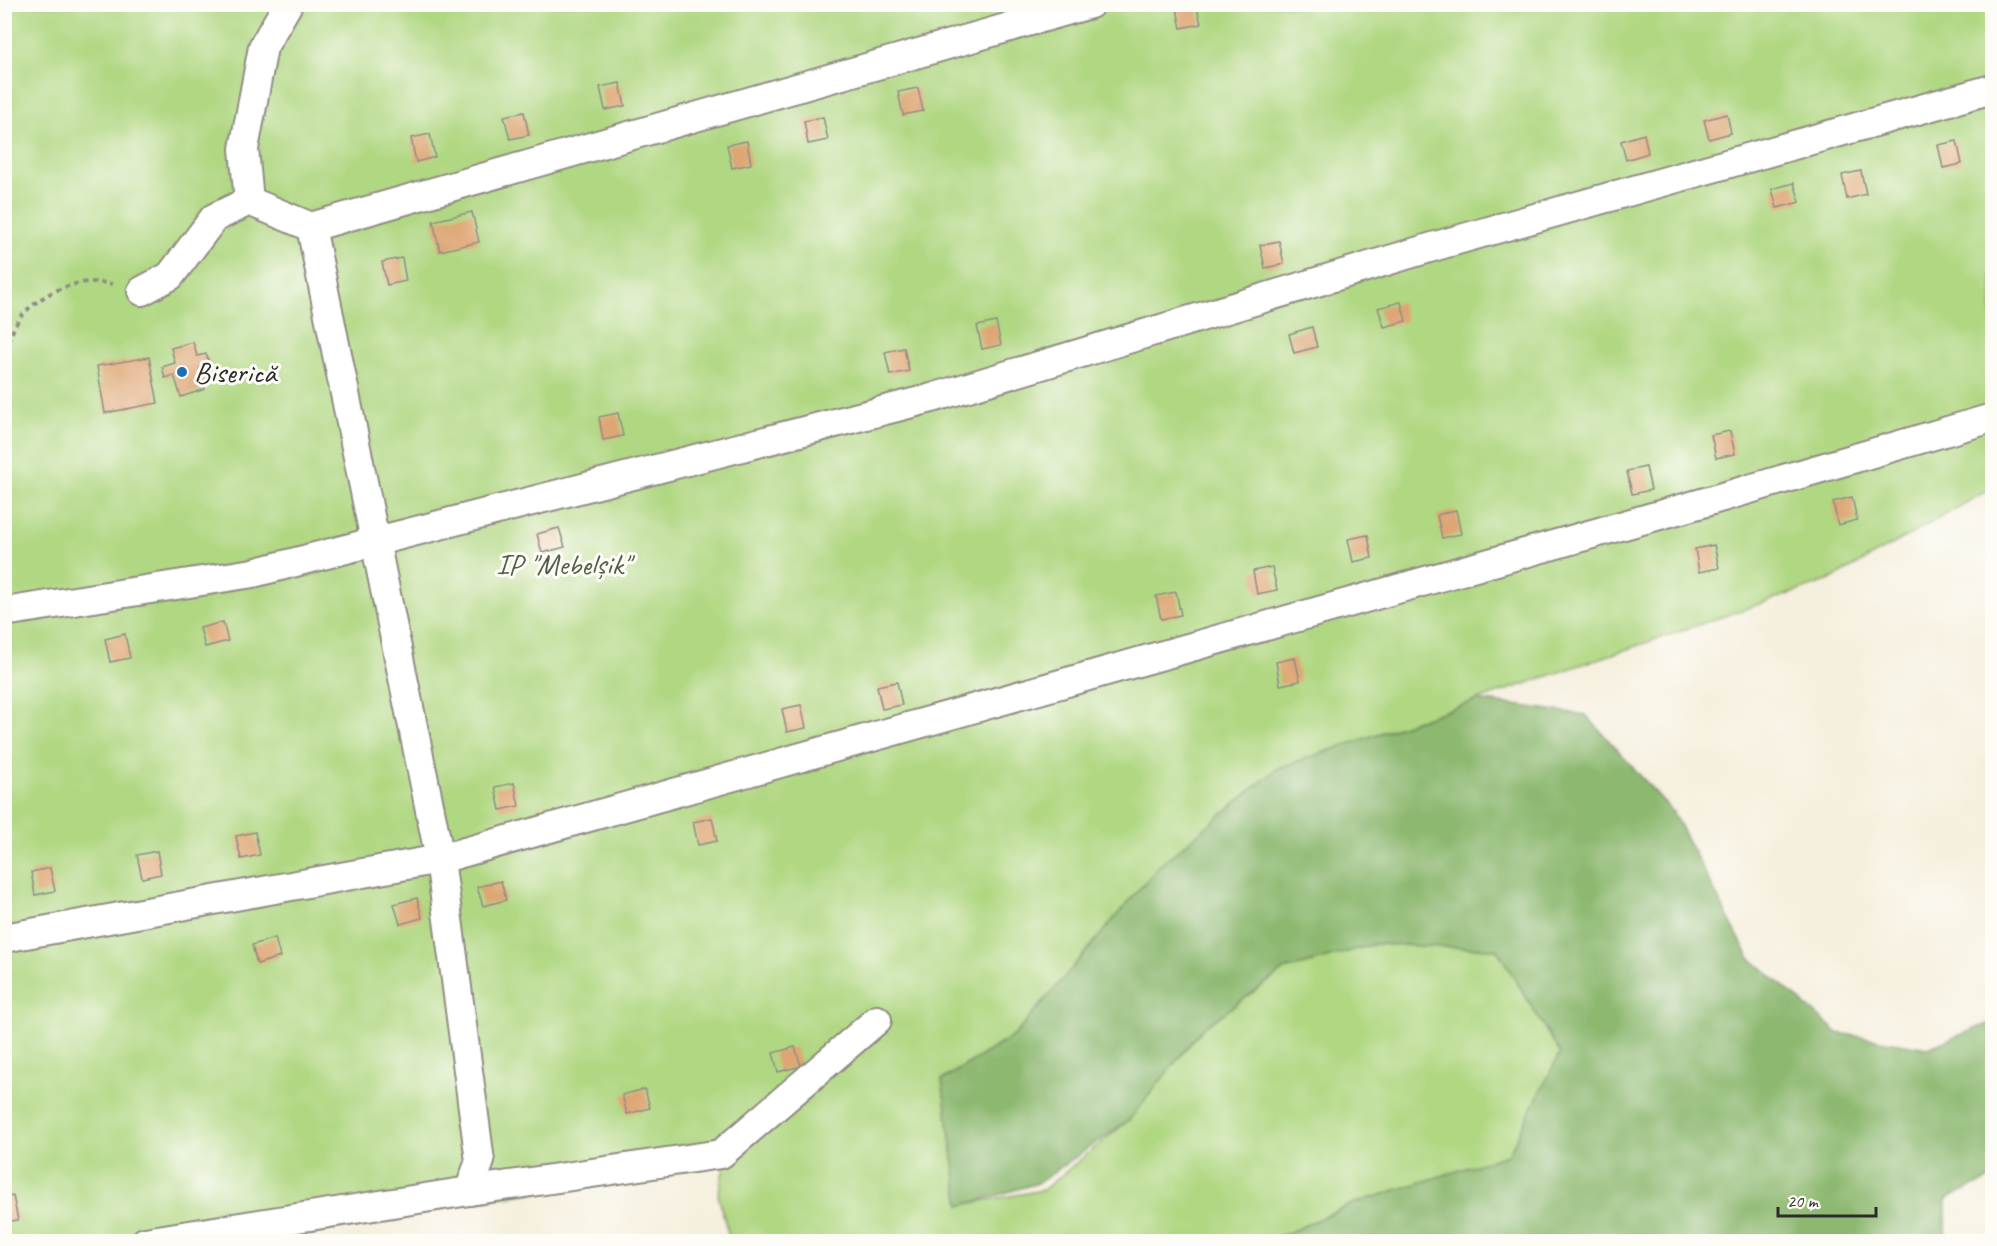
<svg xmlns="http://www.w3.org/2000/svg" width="1997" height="1246" font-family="Caveat,sans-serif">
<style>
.green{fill:#b0d782;stroke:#6e8156;stroke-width:1.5}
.forest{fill:#8cb870;stroke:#5c724e;stroke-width:1.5}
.building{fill:#dea675}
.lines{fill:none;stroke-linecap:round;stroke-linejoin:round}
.street-casing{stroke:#908d84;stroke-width:32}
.path{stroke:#908d84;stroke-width:4;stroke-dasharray:4.5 4.5;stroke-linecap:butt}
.street{stroke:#fff;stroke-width:28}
.poi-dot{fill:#1f6fb2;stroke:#fdfcf7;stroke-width:2}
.labels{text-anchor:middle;stroke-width:6;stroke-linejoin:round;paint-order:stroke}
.poi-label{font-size:30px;fill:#2b2b2b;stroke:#fdfcf7;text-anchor:start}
.park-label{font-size:30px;fill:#535f45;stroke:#fdfcf7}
</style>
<rect width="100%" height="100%" fill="#fdfcf7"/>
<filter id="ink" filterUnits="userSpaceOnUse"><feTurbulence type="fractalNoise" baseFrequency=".0167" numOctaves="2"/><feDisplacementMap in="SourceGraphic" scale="12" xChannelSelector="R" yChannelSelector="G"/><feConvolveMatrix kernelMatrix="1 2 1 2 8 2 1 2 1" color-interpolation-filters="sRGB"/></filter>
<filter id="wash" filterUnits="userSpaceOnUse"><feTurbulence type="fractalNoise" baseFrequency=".008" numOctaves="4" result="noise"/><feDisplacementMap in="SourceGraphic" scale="24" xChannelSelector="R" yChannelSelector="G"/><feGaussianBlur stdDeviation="1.35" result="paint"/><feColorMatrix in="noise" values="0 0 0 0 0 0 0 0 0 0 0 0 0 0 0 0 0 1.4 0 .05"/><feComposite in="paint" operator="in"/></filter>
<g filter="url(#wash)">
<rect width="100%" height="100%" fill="#f5efdd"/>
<polygon class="green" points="5,5 1992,5 1992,488 1830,580 1278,768 1159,866 1015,1035 942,1080 960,1205 1043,1190 1129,1120 1202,1029 1284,970 1375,944 1497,949 1560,1053 1508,1155 1352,1204 1270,1241 730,1241 718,1195 725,1162 228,1241 5,1242"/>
<polygon class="forest" points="1478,700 1586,715 1672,811 1749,957 1838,1033 1928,1048 1992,1022 1992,1178 1946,1199 1946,1241 1270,1241 1352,1204 1508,1155 1560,1053 1497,949 1375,944 1284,970 1202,1029 1129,1120 1038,1183 960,1206 942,1080 1015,1035 1159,866 1278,768"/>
<g id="blocks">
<g class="building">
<polygon points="1196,4 1201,24 1181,28 1176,5"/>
<polygon points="620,83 625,106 605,110 600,87"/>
<polygon points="918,88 923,111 903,115 898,92"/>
<polygon points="524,112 529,135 510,139 504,116"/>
<polygon points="1727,114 1731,133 1709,139 1704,120"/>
<polygon points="823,117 828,140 808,144 804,121"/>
<polygon points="430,134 435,157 416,162 411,138"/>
<polygon points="1644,134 1648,153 1626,160 1621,141"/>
<polygon points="747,141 751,164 732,168 727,145"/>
<polygon points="1957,141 1962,164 1943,168 1938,145"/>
<polygon points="1861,171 1866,194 1847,199 1842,175"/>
<polygon points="1794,183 1800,202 1777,208 1772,189"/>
<polygon points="472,212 479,242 440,251 433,221"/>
<polygon points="1279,241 1284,264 1265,268 1260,245"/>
<polygon points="402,258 406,281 387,285 382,262"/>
<polygon points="1401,302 1406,321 1384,327 1378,308"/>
<polygon points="996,322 1001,345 982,349 977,326"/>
<polygon points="1312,327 1317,347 1294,353 1289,334"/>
<polygon points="193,342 197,356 206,354 210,365 200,368 205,389 181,397 174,375 165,378 162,367 175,363 171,348"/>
<polygon points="904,348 909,371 890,375 885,352"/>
<polygon points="149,357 158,403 105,413 97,366"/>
<polygon points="618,413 623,436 603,440 599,417"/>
<polygon points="1730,431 1735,454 1716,458 1711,435"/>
<polygon points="1646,467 1651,490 1632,494 1627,471"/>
<polygon points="1852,497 1857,520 1838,525 1833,502"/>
<polygon points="1456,510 1461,534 1442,538 1437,515"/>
<polygon points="559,528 565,547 542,553 537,534"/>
<polygon points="1368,535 1372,558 1353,562 1348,539"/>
<polygon points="1714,545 1719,568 1699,572 1695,549"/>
<polygon points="1272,567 1277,590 1257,594 1253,571"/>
<polygon points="1176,592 1181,615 1161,619 1156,596"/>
<polygon points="223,622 228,641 205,647 200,628"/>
<polygon points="125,634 130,658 110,662 105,639"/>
<polygon points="1295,658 1300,681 1280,685 1276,662"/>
<polygon points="897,682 902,705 882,709 877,686"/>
<polygon points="801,705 806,728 787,732 782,709"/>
<polygon points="514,783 519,806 500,810 495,787"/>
<polygon points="712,818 717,841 698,845 693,822"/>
<polygon points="255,832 260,855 241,859 236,836"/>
<polygon points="157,851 161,874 142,878 137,855"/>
<polygon points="50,868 55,891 35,895 31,872"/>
<polygon points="501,881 506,900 483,906 477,887"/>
<polygon points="417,898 422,918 400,924 394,904"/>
<polygon points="275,938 280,957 257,964 252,945"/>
<polygon points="795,1047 801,1066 778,1072 773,1053"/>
<polygon points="645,1089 650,1108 627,1114 622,1095"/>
<polygon points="13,1196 18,1220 4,1222 4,1198"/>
</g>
</g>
</g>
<g filter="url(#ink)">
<use href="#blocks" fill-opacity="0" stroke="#908d84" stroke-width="1.5"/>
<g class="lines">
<defs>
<g id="street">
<polyline points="249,201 244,149 263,47 288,4"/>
<polyline points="142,291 170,276 214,218 249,201 311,227 1090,4"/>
<polyline points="4,612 253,573 932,398 1436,246 1992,89"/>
<polyline points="4,938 440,859 1702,503 1992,418"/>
<polyline points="469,1191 721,1154 877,1020"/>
<polyline points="145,1242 469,1191 480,1161 440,859 311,227"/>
</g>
</defs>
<use href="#street" class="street-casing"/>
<path class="path" d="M4,349C10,338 16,320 25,312C49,289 80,277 112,284"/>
<use href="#street" class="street"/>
</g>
</g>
<circle class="poi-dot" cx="182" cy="372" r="6"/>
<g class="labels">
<g class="poi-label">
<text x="194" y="382">Biserică</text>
</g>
<g class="park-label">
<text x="563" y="574">IP "Mebelșik"</text>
</g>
</g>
<rect width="1997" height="1246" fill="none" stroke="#fdfcf7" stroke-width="24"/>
<path d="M1778 1207v9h98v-9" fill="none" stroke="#2b2b2b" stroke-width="3"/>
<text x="1787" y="1207" font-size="18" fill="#2b2b2b" stroke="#fdfcf7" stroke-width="4.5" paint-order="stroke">20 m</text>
</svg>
